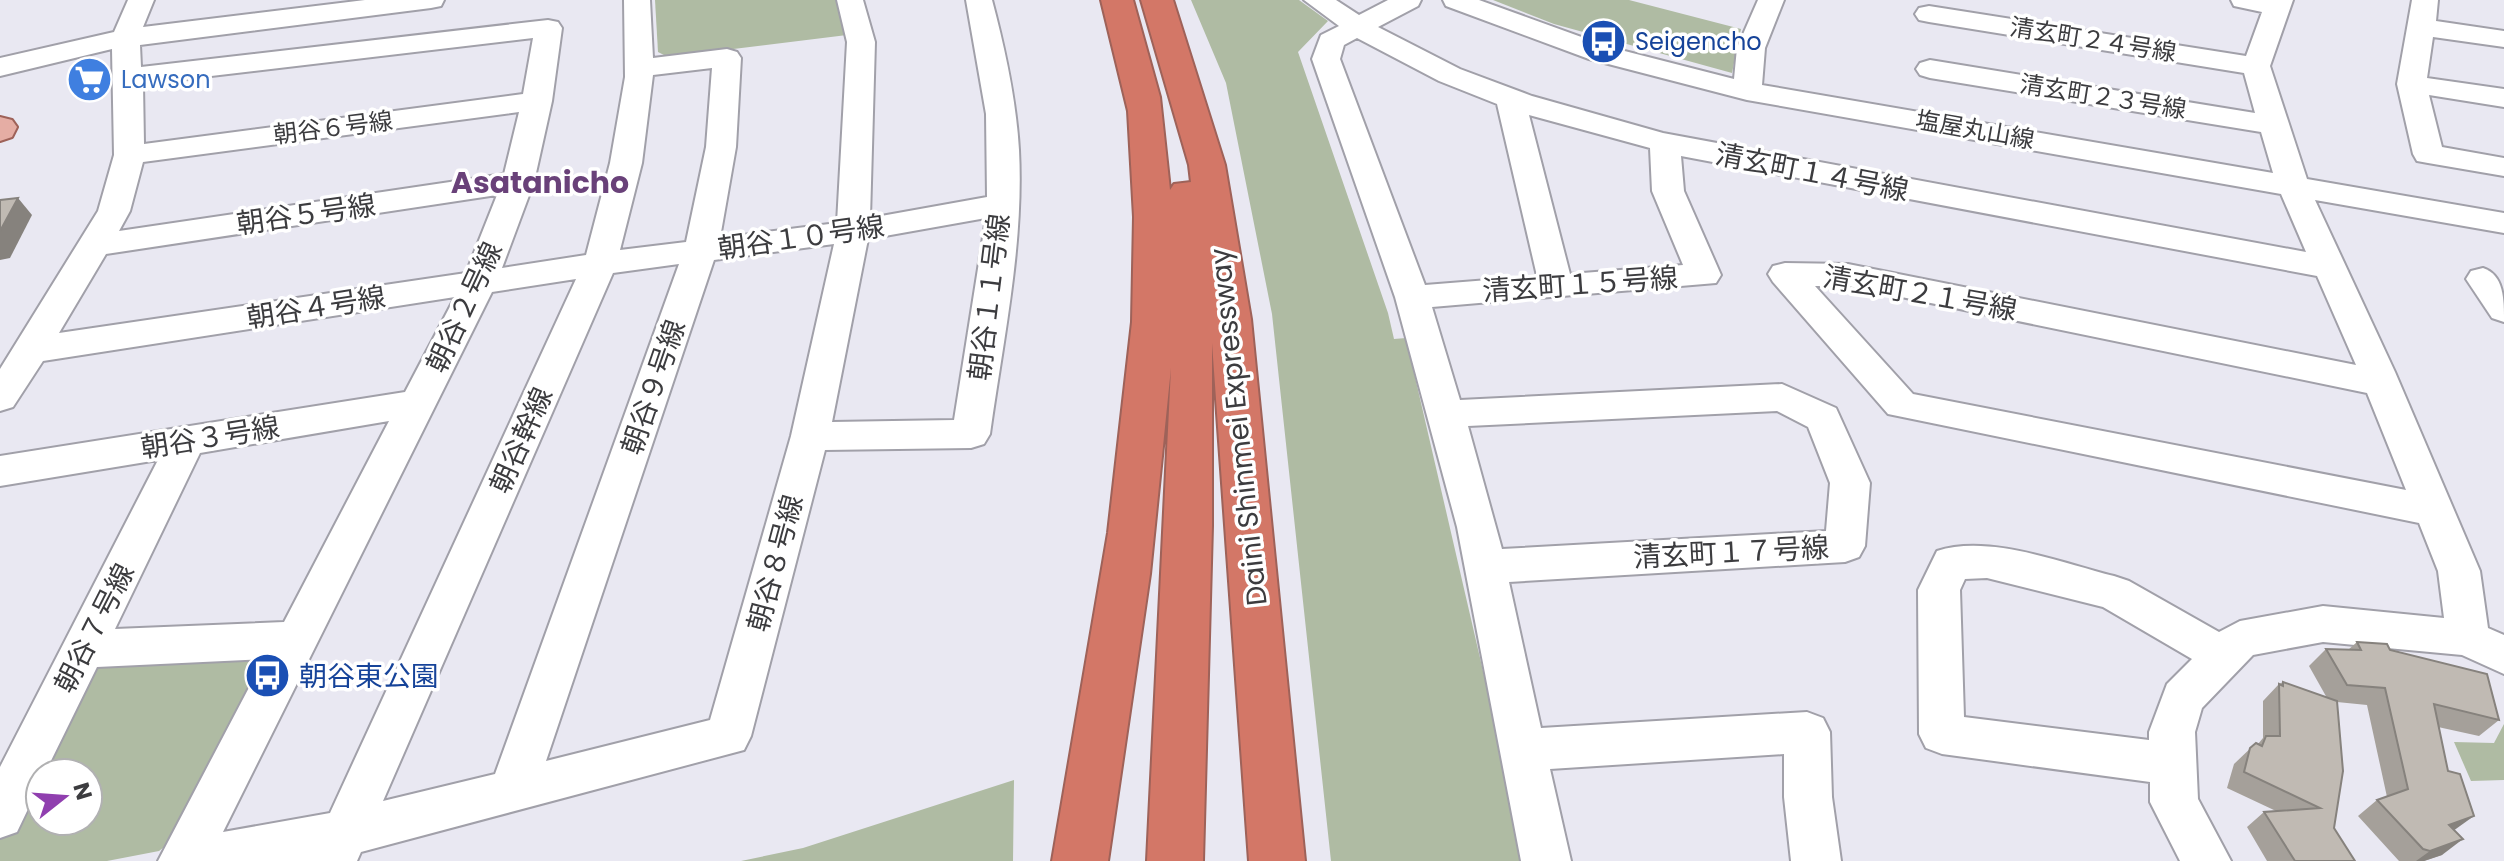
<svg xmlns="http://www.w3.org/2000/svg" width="2504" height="861" font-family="Poppins,'Noto Sans JP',sans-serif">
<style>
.green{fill:#afbba3;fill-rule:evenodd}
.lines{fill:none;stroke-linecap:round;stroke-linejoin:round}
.minor-casing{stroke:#a1a0a9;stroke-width:4}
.major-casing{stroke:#9e6259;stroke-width:4}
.highway-casing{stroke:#9e6259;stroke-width:4}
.minor{fill:#fff;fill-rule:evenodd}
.major{fill:#e5ada4;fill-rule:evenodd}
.highway{fill:#d37767;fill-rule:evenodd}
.wall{fill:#a5a09a}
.shaded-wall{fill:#86827d}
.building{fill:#c0bab3;stroke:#86827d;stroke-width:2}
.labels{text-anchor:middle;stroke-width:7;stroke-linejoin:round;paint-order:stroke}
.far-street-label{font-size:24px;fill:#3c3c3f;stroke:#fff}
.far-transit-label{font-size:24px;fill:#164399;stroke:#fff;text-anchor:start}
.far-shop-label{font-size:24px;fill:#366cbe;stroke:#fff;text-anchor:start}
.street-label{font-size:28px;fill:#3c3c3f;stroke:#fff}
.transit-label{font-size:28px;fill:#164399;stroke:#fff;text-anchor:start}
.neighbourhood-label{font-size:30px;font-weight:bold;fill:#694179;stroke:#fff}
</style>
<rect width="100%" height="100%" fill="#e9e8f2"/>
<g class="green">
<polygon points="655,0 838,0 847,35 668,57 658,52"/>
<polygon points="1191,0 1299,0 1328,21 1298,52 1388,313 1394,339 1406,338 1527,861 1331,861 1272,314 1226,83"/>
<polygon points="1493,0 1629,0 1741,29 1732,73 1554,24"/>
<path d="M277,649L182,833L159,851L107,861H0V836L93,657ZM40,773H88V821H40Z"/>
<polygon points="2504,724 2504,780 2471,781 2454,742 2494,743"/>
<polygon points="1014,780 1013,861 741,861 803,848"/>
</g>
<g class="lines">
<defs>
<g id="minor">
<path d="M128,0H154L143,27L365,0H444L441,6L431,8L140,45L141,67L548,20L558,22L562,28L552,101L534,182L502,268L586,255L610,163L625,77L624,0H650L653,58L727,49L737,52L741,58L736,147L720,238L837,223L847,42L837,0H863L875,42L870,218L987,197L986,114L966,0H992C1005,49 1016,99 1019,150C1024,245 1003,340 990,434L984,444L971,448L825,450L751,736L744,750L361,852L357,861H158L264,659L97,667L45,773H40V784L17,832L0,838V767L158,460L0,486V456L405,392L455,297L43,361L13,407L0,411V369L98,211L114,155L112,49L0,76V58L114,32ZM533,38L523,94L144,144L143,84ZM712,68L706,147L686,242L620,250L642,163L653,75ZM519,112L504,174L119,231L130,211L143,162ZM497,195L466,273L59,333L106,254ZM986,218L954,420L832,422L868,239ZM834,244L791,436L710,720L546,761L714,260ZM679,264L495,774L383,801L613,273ZM576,279L330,813L223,832L492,292ZM389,421L284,622L115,629L200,453Z"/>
<path d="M1304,0H1336L1359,15L1388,0H1421L1418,6L1378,27L1460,69L1532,96L1663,133L2306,252L2281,194L1747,100L1589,59L1446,6L1443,0H1479L1609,47L1734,79L1737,48L1758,0H1784L1765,48L1762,85L2273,173L2261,132L1930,78L1920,75L1916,69L1920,63L1930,60L2255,113L2244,73L1929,22L1919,20L1915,14L1919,8L1929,6L2246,56L2262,12L2234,6L2231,0H2293L2270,66L2307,179L2504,213V233L2315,200L2395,372L2480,571L2488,628L2504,635V674L2462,655L2323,642L2253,655L2202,708L2195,732L2198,799L2231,861H2180L2150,802V782L1942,754L1926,748L1919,734L1918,590L1937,551C1989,534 2062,563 2114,576L2129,581L2219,632L2240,621L2323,606L2444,618L2438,571L2419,523L1888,414L1773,282L1768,274L1773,266L1785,263L1848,264L2356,365L2317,276L1681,156L1684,191L1721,275L1716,283L1432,307L1460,400L1782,384L1836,408L1870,483L1865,546L1859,557L1845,562L1509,582L1541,728L1807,712L1823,718L1830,732L1832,797L1841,861H1791L1784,797V754L1550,769L1571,861H1521L1457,527L1395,297L1312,59L1321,35L1339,26ZM1357,38L1439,81L1497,104L1537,276L1425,285L1340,59L1344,45ZM1529,115L1650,148L1652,191L1683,265L1570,274ZM1815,286H1848L2367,393L2406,490L1913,394ZM1777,411L1808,427L1830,483L1826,531L1502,549L1468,426ZM1987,578L2103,607L2192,659L2167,684L2149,732V740L1964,717L1960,590L1965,579Z"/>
<polygon points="2412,0 2438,0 2436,21 2504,31 2504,47 2433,37 2427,78 2504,89 2504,107 2429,95 2442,147 2504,158 2504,176 2428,163 2417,161 2413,154 2397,84"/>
<path d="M2483,268C2504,275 2504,299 2504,322L2492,318L2466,279L2471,271Z"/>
</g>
<polygon id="major" points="0,117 12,120 17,127 12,137 0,141"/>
<polygon id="highway" points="1101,0 1133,0 1160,97 1170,190 1174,184 1191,182 1189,165 1141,0 1173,0 1225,165 1251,319 1305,861 1249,861 1212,343 1212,526 1203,861 1147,861 1171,368 1150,574 1108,861 1052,861 1108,533 1132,322 1134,217 1128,111"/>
</defs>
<use href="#minor" class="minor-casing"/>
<use href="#major" class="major-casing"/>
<use href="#highway" class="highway-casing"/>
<use href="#minor" class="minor"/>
<use href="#major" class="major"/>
<use href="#highway" class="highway"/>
</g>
<polygon class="wall" points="2357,642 2390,650 2499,720 2479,736 2438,727 2454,831 2442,855 2424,861 2399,861 2358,816 2377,800 2387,797 2367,705 2337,702 2334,828 2355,861 2267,861 2247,827 2264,812 2276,811 2227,788 2234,764 2256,743 2258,744 2263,738 2263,701 2279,684 2283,682 2327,698 2309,666 2326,649 2348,650"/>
<g class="shaded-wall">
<polygon points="18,198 32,215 10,258 0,260 0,231"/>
<polygon points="2474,816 2453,831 2449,825"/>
<polygon points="2463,839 2442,855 2424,861 2416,861 2430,851"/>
</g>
<g class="building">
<polygon points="18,198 0,231 0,200"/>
<polygon points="2357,642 2387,644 2390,650 2487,674 2499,720 2434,704 2448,771 2460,774 2474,816 2449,825 2463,839 2430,851 2423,849 2377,800 2408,789 2385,688 2347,685 2326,649 2361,650"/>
<polygon points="2283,682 2337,701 2343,771 2334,828 2355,861 2295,861 2264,812 2320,808 2244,772 2250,748 2256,743 2262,746 2266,736 2280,736 2279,684 2283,686"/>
</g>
<defs>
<symbol id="bus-disc" viewBox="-11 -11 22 22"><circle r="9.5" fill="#1a4fb4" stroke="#fff"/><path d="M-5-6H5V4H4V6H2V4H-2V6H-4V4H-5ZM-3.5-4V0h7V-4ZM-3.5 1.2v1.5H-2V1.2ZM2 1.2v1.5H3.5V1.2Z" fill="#fff"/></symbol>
<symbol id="supermarket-disc" viewBox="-11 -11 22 22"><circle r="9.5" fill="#3f7fe0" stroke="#fff"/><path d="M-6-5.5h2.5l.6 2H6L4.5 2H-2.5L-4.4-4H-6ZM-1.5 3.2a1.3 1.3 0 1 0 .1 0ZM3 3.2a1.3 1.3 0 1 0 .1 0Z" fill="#fff"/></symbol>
</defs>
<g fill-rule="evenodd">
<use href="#bus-disc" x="1578" y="16" width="51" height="51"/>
<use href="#supermarket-disc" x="64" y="54" width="51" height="51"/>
<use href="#bus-disc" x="242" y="650" width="51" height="51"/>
</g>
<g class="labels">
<g class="far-street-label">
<text transform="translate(2093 40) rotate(9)" y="8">清玄町２４号線</text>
<text transform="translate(2103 97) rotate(9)" y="8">清玄町２３号線</text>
<text transform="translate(333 128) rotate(-7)" y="8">朝谷６号線</text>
<text transform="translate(1975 130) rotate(10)" y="8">塩屋丸山線</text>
</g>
<g class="far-transit-label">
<text x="1635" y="50">Seigencho</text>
</g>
<g class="far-shop-label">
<text x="121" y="88">Lawson</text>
</g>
<g class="street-label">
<text transform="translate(1812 172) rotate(11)" y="10">清玄町１４号線</text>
<text transform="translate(306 214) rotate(-8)" y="10">朝谷５号線</text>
<text transform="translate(801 237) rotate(-8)" y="10">朝谷１０号線</text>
<text transform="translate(1580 284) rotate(-4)" y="10">清玄町１５号線</text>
<text transform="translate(1920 293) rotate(10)" y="10">清玄町２１号線</text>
<text transform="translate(989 297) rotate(-83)" y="10">朝谷１１号線</text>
<text transform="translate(316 307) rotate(-9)" y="10">朝谷４号線</text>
<text transform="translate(464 307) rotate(-65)" y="10">朝谷２号線</text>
<text transform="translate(653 387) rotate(-71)" y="10">朝谷９号線</text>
<text transform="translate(1238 427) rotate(-96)" y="10">Daini Shinmei Expressway</text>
<text transform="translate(210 437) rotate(-9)" y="10">朝谷３号線</text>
<text transform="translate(521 440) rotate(-66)" y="10">朝谷幹線</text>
<text transform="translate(1731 552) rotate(-3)" y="10">清玄町１７号線</text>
<text transform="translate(775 563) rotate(-75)" y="10">朝谷８号線</text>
<text transform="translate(94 628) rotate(-63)" y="10">朝谷７号線</text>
</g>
<g class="transit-label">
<text x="299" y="686">朝谷東公園</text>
</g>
<g class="neighbourhood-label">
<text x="540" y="193">Asatanicho</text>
</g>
</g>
<g transform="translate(64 797) rotate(73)"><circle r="38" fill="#ffffff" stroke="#b1b1b2" stroke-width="2"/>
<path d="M0-6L14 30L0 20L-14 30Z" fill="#903faf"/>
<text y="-12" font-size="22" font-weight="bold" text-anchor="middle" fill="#3c3c3f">N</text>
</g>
</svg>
